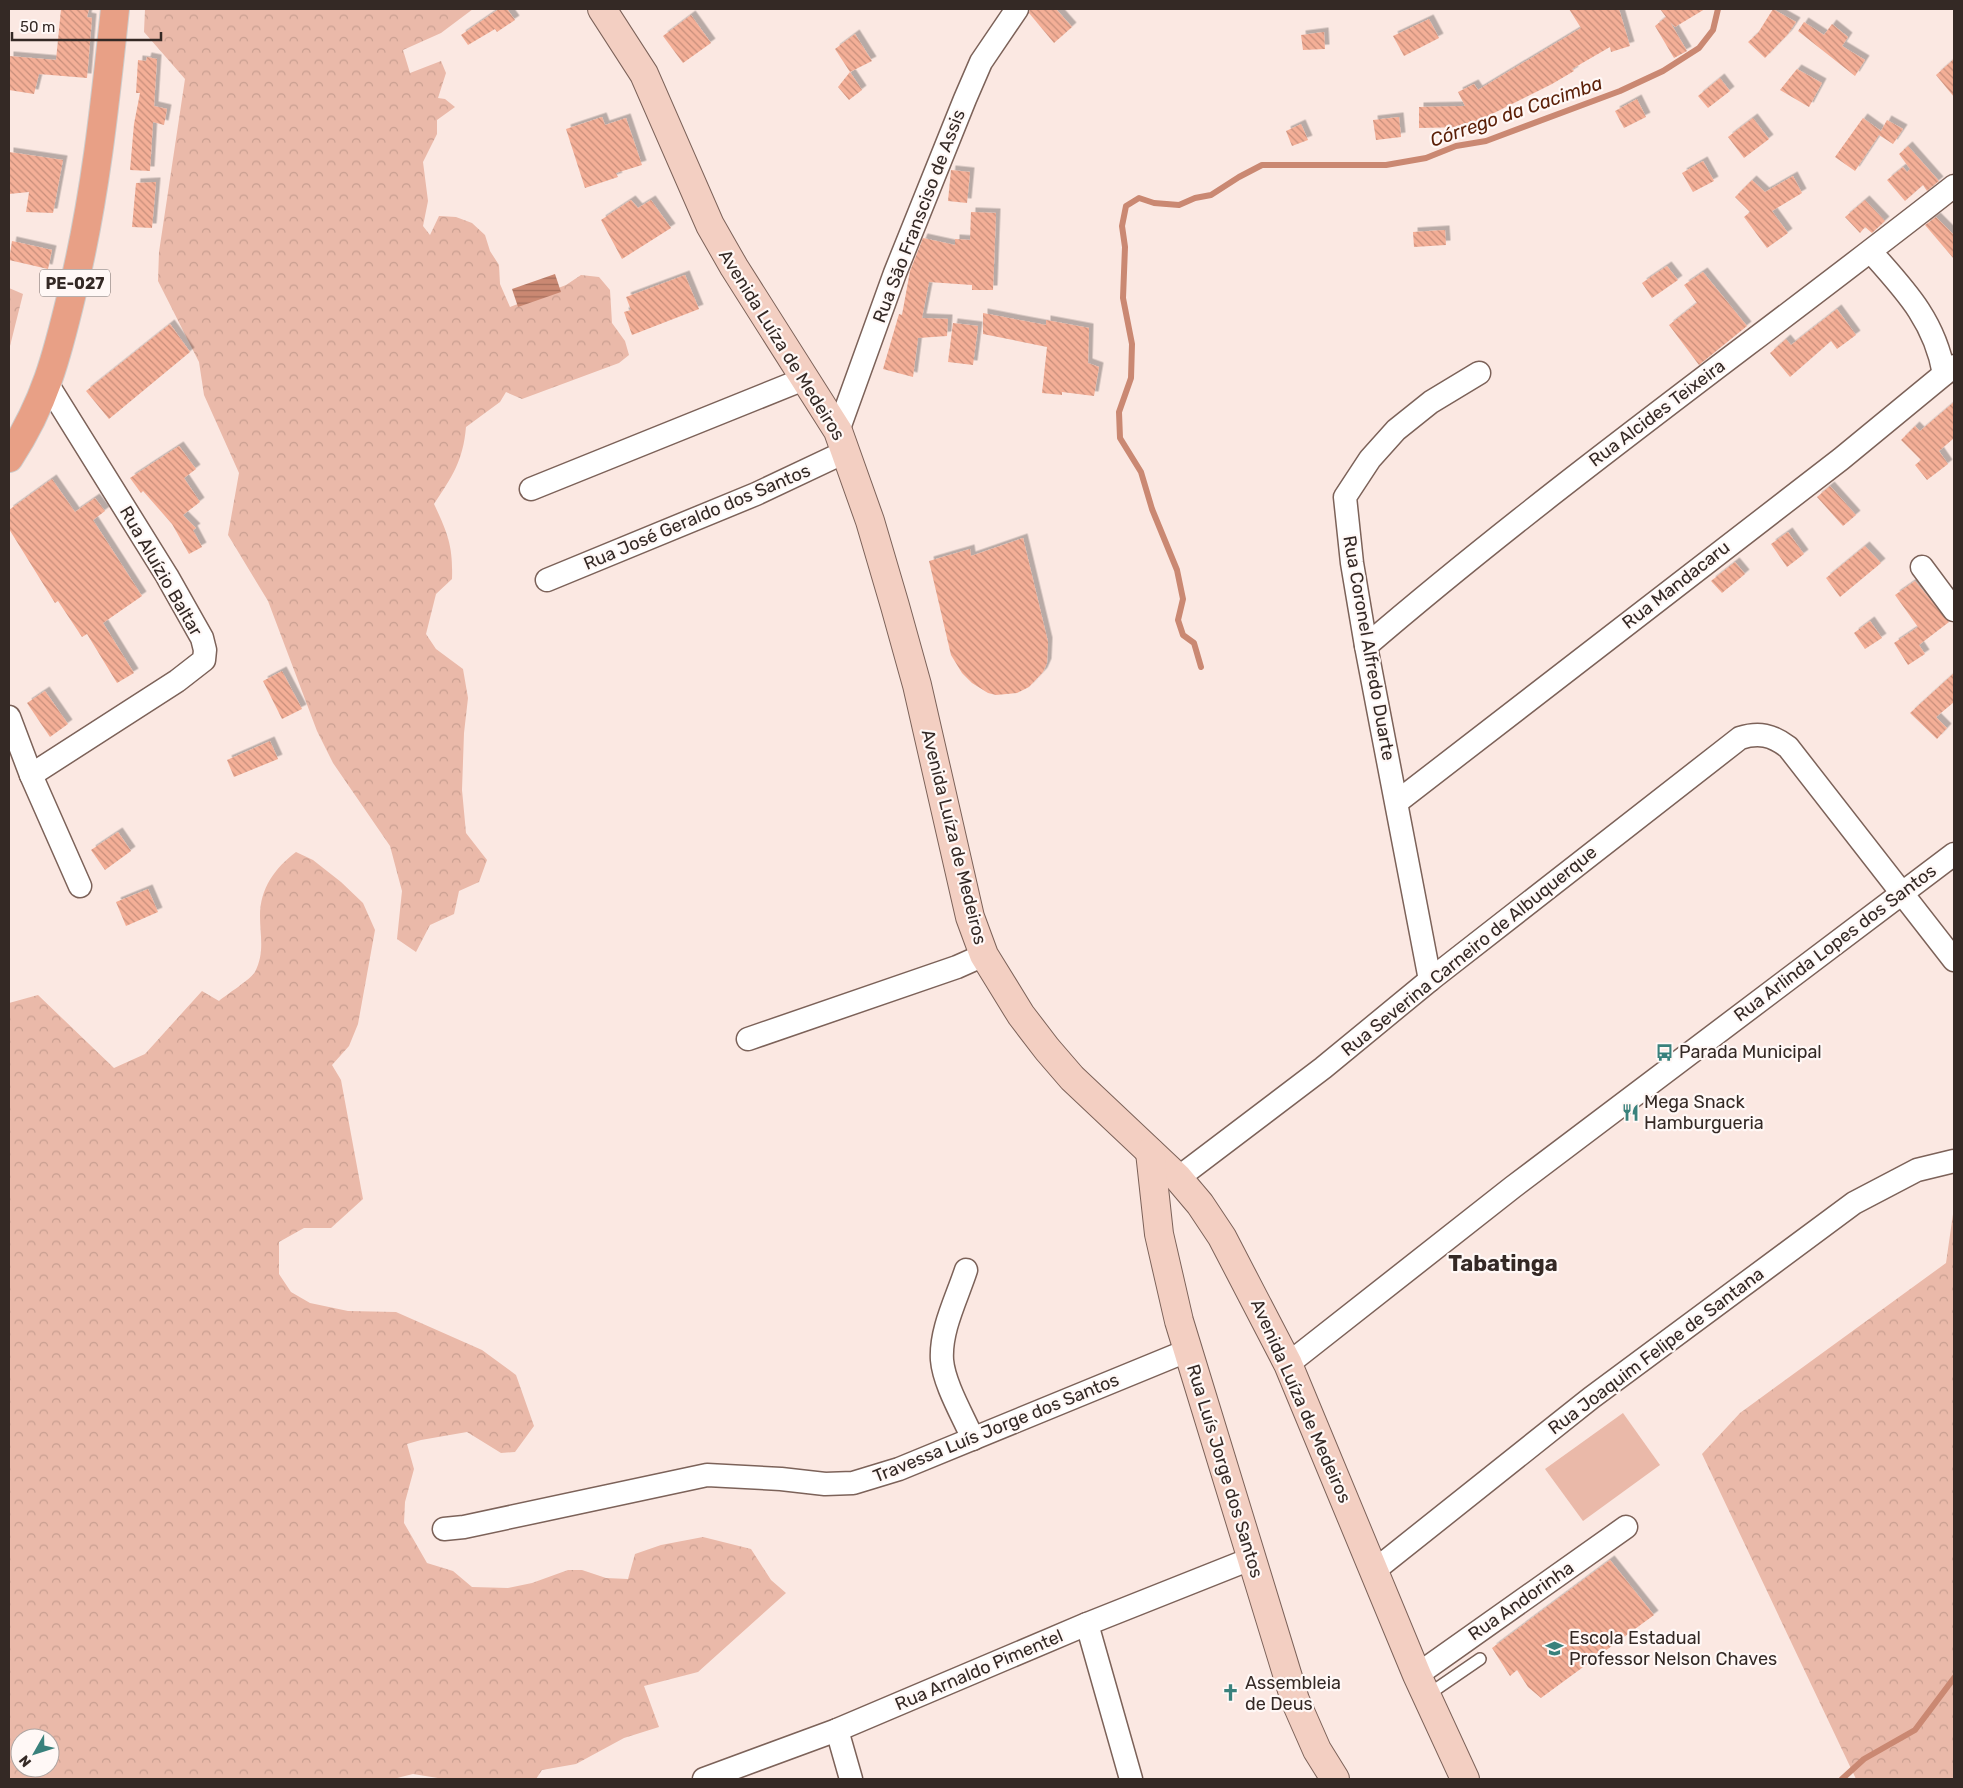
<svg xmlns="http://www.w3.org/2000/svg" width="1963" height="1788" font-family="Rubik,sans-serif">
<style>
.forest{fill:url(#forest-crowns);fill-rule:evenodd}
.pitch{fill:#eab9a9}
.water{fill:url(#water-rules)}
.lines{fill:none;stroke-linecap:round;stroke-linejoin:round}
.stream{stroke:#ca8872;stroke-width:6}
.building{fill:url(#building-back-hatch);filter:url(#shadow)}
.lane-casing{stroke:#7c6259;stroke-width:14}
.street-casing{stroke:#7c6259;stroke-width:25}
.secondary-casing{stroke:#7c6259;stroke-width:30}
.primary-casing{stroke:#cecccb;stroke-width:30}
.lane{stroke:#fff;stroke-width:11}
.street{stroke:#fff;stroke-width:22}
.secondary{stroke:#f3cfc2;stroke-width:28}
.primary{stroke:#e8a086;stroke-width:28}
.labels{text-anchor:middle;stroke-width:4.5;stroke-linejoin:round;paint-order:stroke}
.shield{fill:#fff8f6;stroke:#716764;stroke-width:1}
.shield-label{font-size:16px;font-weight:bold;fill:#342925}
.street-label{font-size:18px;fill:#342925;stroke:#fff8f6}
.poi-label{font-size:18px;fill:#342925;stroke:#fff8f6;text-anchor:start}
.water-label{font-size:19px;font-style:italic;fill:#5b1f07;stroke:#fff8f6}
.district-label{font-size:22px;font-weight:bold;fill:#342925;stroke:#fff8f6}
</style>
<defs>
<pattern id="forest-crowns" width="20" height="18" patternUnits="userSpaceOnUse" patternTransform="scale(1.25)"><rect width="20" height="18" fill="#eab9a9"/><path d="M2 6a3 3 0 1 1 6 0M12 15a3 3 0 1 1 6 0" fill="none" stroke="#c99f91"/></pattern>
<pattern id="water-rules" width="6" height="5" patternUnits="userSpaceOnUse" patternTransform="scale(1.25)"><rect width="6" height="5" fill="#ca8872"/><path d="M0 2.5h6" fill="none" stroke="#a56f5d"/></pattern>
<pattern id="building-back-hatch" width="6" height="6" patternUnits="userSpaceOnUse" patternTransform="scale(1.25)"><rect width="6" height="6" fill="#f4af97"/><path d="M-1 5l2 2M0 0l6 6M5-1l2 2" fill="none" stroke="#c68e7b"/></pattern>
<filter id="shadow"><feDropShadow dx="4.5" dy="-4.5" stdDeviation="0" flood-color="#0004"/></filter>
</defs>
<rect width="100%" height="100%" fill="#fbe8e2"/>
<g class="forest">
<path d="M145,9H473L441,33L403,50L410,73L441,61L446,73L438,98L445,99L455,107L437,120V134L423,162L428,201L423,226L430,235L439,216L456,217L472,223L485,235L490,251L499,265L500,284L510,307L566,285L581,275L599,277L610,290L612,323L625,341L629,355L619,363L522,399L506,392L500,402L466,427C463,461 452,477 434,504C448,534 453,546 452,579L436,594L426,634L436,649L463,669L468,698L464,733L462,790L466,833L487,860L479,882L459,891L454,914L430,925L416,952L397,939L402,891L390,846L333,763L317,731L268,601L228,535L239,473L204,395L199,362L158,281L159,252L185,79L144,32Z"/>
<polygon points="9,288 23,294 9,350"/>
<path d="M296,852L313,860L341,882L363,903L375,930L358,1024L349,1046L332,1065L341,1080L363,1199L331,1228H304L279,1242V1274L291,1292L310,1303L348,1311L396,1312L482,1350L516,1375L534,1426L515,1452L501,1453L467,1432L421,1440L407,1444L414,1469L405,1502L404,1523L427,1563L453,1571L472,1587L508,1588L532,1583L568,1570H582L606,1578L628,1579L635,1554L661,1545L703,1537L751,1549L771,1580L786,1593L698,1672L644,1686L659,1727L624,1738L576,1764L542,1770L536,1779H444L413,1774L393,1779H9V1003L38,995L114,1068L145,1054L202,991L219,1001C227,994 250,980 255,972C265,952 260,936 260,916C260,888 275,868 296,852ZM20,1738H50V1768H20Z"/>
<polygon points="1954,1207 1954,1779 1856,1779 1702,1454 1740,1413 1946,1263"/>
</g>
<polygon class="pitch" points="1623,1413 1660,1465 1583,1521 1545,1469"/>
<polygon class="water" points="555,274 561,292 518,307 512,289"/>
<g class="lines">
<g class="stream">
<polyline points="1201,667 1194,643 1183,635 1178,620 1183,599 1177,570 1152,509 1141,472 1120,438 1119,412 1131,378 1132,344 1123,298 1125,247 1122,226 1126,206 1139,198 1154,203 1179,205 1195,198 1211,195 1239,177 1262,165 1386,165 1426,158 1456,146 1486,141 1620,91 1663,71 1699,48 1713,30 1718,9"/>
<polyline points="1842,1779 1864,1759 1915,1730 1954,1678"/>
</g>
</g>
<g class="building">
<polygon points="61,9 89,9 87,17 92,18 87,78 39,74 34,94 9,90 9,56 56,60"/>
<polygon points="499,9 507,9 515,20 497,32 495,29 468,45 461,35"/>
<polygon points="1030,9 1056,9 1072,27 1054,43 1029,13"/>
<polygon points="1569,9 1619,9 1630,46 1611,52 1610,47 1572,69 1574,71 1552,84 1466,127 1419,128 1419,107 1465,106 1458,92 1474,84 1478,90 1581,28"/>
<polygon points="1660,9 1705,9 1675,27 1670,22 1687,51 1674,58 1655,26 1666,17"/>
<polygon points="1773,9 1796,22 1788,34 1765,58 1748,42 1758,33"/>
<polygon points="691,15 711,43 683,63 663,36"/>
<polygon points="1429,19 1439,38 1404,56 1393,36"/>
<polygon points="1804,22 1824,35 1832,24 1848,37 1842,46 1865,60 1855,76 1798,31"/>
<polygon points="1324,32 1325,49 1303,50 1301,35"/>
<polygon points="855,34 872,61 850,72 835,49"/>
<polygon points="147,57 157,59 154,106 167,109 164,125 153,122 150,171 130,170 134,124 140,93 136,93 138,60 146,61"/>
<polygon points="1954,59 1954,97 1936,75"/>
<polygon points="1797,69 1822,83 1809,107 1780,90"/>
<polygon points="850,72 862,90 849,100 838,87"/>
<polygon points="1720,78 1730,91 1708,108 1698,96"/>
<polygon points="1637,99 1646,117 1624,128 1615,111"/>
<polygon points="602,117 605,125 626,118 642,165 616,173 618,177 585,188 566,129"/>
<polygon points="1399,117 1401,137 1376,140 1373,120"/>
<polygon points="1753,118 1769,139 1744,158 1728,137"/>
<polygon points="1863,118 1881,131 1887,120 1903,129 1893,144 1879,135 1855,171 1835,157"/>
<polygon points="1301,124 1308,140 1292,146 1286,131"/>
<polygon points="1908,146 1939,181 1927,191 1923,185 1905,201 1887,180 1903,167 1907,172 1910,169 1899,154"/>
<polygon points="9,152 63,160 53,213 26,212 29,192 9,194"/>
<polygon points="1703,161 1714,181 1693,192 1682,173"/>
<polygon points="951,170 970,172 967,203 948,201"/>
<polygon points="1793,176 1802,193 1772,211 1788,233 1767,248 1744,217 1750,212 1735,197 1752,180 1765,192"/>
<polygon points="156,182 152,228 132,227 136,183"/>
<polygon points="631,200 638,208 651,200 671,228 622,259 601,220"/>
<polygon points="1865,200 1885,221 1872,233 1865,227 1860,233 1845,217"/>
<polygon points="971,212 996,213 993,290 972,290 972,285 929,282 922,318 948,319 947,336 918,338 913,377 883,369 899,314 902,315 910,271 923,238 955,245 955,239 970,240"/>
<polygon points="1936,217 1954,235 1954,259 1925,225"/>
<polygon points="1445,230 1446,245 1414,247 1413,232"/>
<polygon points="12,241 52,250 48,269 9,260"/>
<polygon points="1667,266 1678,280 1652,298 1642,283"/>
<polygon points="1703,272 1747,326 1699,365 1669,325 1697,303 1684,285"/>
<polygon points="685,275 699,309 632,335 624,312 631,310 626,297"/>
<polygon points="1837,309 1856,335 1837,349 1831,341 1790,377 1770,353 1786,339 1791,345"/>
<polygon points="983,313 1046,325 1046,320 1089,328 1088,363 1099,367 1094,396 1062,392 1062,395 1042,393 1047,347 983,334"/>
<polygon points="953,323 978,326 973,365 948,362"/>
<polygon points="170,324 190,352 109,419 86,391"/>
<polygon points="1954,402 1954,438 1939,451 1948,464 1927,480 1915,465 1921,460 1901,440 1915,426 1920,431"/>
<polygon points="179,446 196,469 184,478 200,502 183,515 196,528 193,530 202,547 189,554 172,524 143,491 141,493 130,478"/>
<polygon points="52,479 75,512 95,498 105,511 93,520 142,596 103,623 134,673 117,683 87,634 82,637 58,601 55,603 9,529 9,510"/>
<polygon points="1830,486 1856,515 1843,526 1817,497"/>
<polygon points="1788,532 1804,554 1787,567 1771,544"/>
<polygon points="1023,538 1048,642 1047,663 1043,672 1029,687 1017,693 996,695 988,693 972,683 962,673 951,655 929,561 970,549 971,556"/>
<polygon points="1865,546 1881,563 1840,597 1826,578"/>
<polygon points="1735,562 1745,574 1722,593 1711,581"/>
<polygon points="1915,581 1949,622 1919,645 1925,654 1908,665 1894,643 1918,627 1895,595"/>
<polygon points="1870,621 1882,638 1865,649 1854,633"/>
<polygon points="282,671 302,709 282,719 263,681"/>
<polygon points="1954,673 1954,702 1936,717 1947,728 1937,739 1910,713"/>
<polygon points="45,691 68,724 50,737 27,703"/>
<polygon points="270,741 278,759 234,777 227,760"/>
<polygon points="118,832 131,851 105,870 91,850"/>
<polygon points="148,889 158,912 126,926 116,902"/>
<polygon points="1610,1560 1654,1615 1541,1698 1528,1687 1517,1670 1510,1676 1492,1648"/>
</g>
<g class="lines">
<defs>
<polyline id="lane" points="1426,1696 1480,1659"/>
<g id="street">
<path d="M1871,252C1905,290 1935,321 1944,374"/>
<polyline points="838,431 895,273 965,99 981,62 1017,9"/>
<polyline points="531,489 804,379"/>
<polyline points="1922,567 1954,610"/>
<polyline points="547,580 756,494 847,451"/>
<path d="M1366,646C1555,484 1758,340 1954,186"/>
<polyline points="9,717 31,775 80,886"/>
<polyline points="31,775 177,681 204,660 205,650 202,638 167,576 48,385"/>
<polyline points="1397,802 1841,459 1954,366"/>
<polyline points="1430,980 1366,646 1352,563 1345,497 1370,459 1396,430 1431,402 1479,373"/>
<polyline points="748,1039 957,967 984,955"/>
<path d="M1178,1178L1323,1068L1430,980L1740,738C1759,732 1772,735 1788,747L1954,960"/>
<path d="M966,1270C957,1298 940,1330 942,1360C944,1384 963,1416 973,1439"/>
<polyline points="1288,1364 1513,1187 1954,854"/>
<polyline points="444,1529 464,1527 707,1475 781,1479 825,1484 853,1483 899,1469 1189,1350"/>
<polyline points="1375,1570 1591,1398 1854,1203 1917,1170 1954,1161"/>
<polyline points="1087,1624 1131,1779"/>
<polyline points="1417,1675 1626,1527"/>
<polyline points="837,1730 851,1779"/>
<polyline points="704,1779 837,1730 1087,1624 1253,1558"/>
</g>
<g id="secondary">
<polyline points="602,9 644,74 710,225 734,267 838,431 870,521 895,606 917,685 970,917 984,955 1021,1015 1047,1049 1072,1078 1178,1178 1200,1204 1222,1237 1288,1364 1417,1675 1465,1779"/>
<polyline points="1150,1152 1159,1234 1179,1321 1295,1700 1317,1750 1335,1779"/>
</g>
<path id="primary" d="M9,458C45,403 57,356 72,293C95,200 105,104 115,9"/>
</defs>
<use href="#lane" class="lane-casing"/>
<use href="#street" class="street-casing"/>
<use href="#secondary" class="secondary-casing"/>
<use href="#primary" class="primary-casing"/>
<use href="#lane" class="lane"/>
<use href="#street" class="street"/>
<use href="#secondary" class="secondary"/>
<use href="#primary" class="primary"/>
</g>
<defs>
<symbol id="bus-bare" viewBox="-9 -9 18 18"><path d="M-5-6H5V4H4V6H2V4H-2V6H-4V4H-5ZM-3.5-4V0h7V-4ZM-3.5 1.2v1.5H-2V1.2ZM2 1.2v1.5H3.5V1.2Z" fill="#39817c" stroke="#fff8f6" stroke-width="2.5" paint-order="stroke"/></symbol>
<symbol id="restaurant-bare" viewBox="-9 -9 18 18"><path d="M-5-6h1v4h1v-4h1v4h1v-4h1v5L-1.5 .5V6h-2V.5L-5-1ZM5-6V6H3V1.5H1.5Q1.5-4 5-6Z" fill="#39817c" stroke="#fff8f6" stroke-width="2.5" paint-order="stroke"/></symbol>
<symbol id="school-bare" viewBox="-9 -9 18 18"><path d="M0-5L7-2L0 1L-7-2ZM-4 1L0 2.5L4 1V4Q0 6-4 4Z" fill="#39817c" stroke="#fff8f6" stroke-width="2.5" paint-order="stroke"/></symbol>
<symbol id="church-bare" viewBox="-9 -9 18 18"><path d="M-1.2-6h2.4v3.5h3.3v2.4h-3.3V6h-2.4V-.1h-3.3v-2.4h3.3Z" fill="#39817c" stroke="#fff8f6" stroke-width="2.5" paint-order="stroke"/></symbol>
</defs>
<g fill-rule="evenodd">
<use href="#bus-bare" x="1652" y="1040" width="25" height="25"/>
<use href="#restaurant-bare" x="1618" y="1100" width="25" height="25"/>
<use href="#school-bare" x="1542" y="1636" width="25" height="25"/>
<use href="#church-bare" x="1218" y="1680" width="25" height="25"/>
</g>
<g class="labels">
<rect class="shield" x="40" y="269.5" width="70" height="27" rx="4"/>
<g class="shield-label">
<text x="75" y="289">PE-027</text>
</g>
<g class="street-label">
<text transform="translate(919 216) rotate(-69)" y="6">Rua São Fransciso de Assis</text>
<text transform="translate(782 345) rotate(58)" y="6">Avenida Luíza de Medeiros</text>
<text transform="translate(1657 413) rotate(-37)" y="6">Rua Alcides Teixeira</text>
<text transform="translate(697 517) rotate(-23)" y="6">Rua José Geraldo dos Santos</text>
<text transform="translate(161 571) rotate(60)" y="6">Rua Aluízio Baltar</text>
<text transform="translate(1676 585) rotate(-38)" y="6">Rua Mandacaru</text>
<text transform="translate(1369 648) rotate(80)" y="6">Rua Coronel Alfredo Duarte</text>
<text transform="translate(954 837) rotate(76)" y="6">Avenida Luíza de Medeiros</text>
<text transform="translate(1835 943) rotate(-37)" y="6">Rua Arlinda Lopes dos Santos</text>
<text transform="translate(1469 951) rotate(-39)" y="6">Rua Severina Carneiro de Albuquerque</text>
<text transform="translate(1656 1351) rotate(-37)" y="6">Rua Joaquim Felipe de Santana</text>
<text transform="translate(1301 1401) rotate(66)" y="6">Avenida Luíza de Medeiros</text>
<text transform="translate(996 1428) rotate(-22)" y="6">Travessa Luís Jorge dos Santos</text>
<text transform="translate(1225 1471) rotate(73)" y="6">Rua Luís Jorge dos Santos</text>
<text transform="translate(1521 1601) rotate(-35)" y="6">Rua Andorinha</text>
<text transform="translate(979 1670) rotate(-23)" y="6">Rua Arnaldo Pimentel</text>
</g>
<g class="poi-label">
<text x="1679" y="1058">Parada Municipal</text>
<text x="1644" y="1108">Mega Snack<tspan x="1644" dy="21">Hamburgueria</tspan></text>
<text x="1569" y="1644">Escola Estadual<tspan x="1569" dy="21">Professor Nelson Chaves</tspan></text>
<text x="1245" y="1689">Assembleia<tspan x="1245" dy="21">de Deus</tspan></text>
</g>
<g class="water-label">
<text transform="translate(1516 111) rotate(-19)" y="7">Córrego da Cacimba</text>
</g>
<g class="district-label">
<text x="1503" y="1271">Tabatinga</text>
</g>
</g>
<rect width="1963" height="1788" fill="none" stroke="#342925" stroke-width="20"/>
<g transform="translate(35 1753) rotate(231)"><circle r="24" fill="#fff8f6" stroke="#aea5a2"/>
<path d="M0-4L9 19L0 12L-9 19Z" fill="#39817c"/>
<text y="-8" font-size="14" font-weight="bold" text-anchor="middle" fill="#342925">N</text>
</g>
<path d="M12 32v8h149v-8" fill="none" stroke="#342925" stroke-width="2.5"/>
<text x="20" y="32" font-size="15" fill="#342925" stroke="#fff8f6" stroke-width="4" paint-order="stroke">50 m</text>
</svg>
